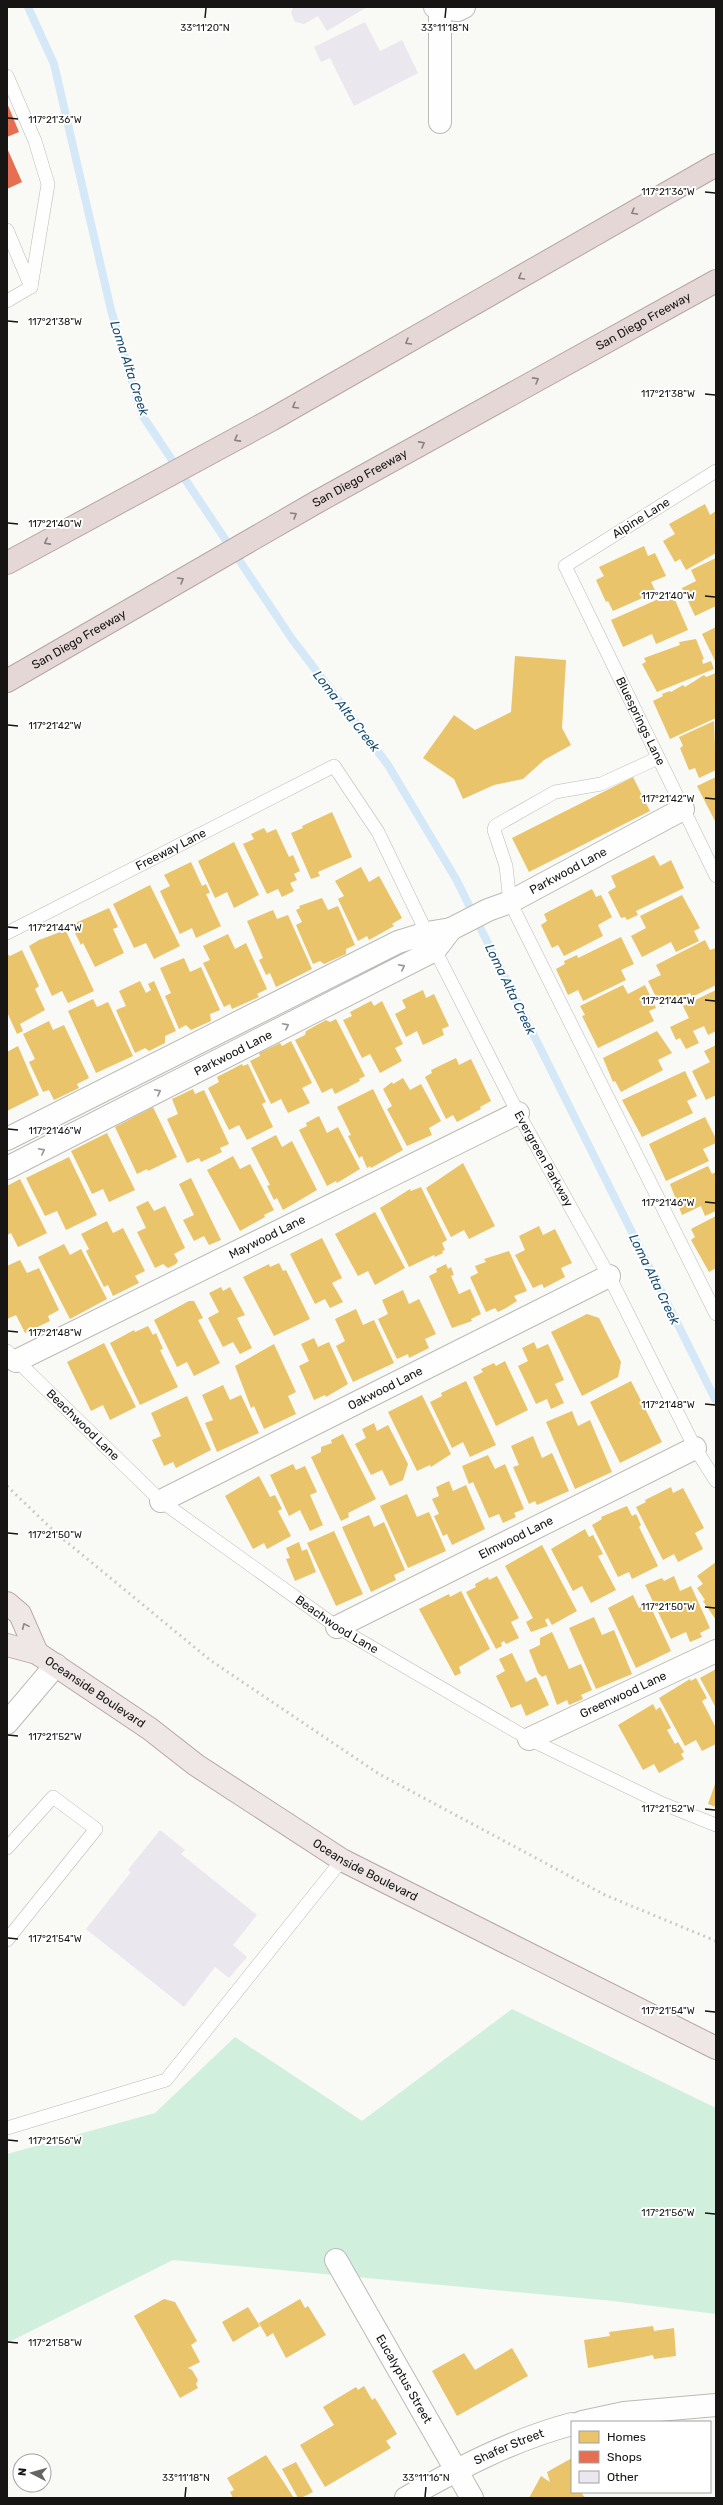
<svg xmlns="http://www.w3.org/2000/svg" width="723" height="2505" font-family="Rubik,sans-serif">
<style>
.green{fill:#d0f0dd}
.homes{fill:#e9c46a}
.shops{fill:#e76f51}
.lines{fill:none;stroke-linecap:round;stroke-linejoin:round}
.stream{stroke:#d4e8f8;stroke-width:8}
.building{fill:#eae7ee}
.service-casing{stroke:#bbbab7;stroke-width:14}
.minor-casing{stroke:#bbbab7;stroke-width:24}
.tertiary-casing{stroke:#bbbab7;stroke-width:24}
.primary-casing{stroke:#b5a6a3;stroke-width:24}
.motorway-casing{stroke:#b5a6a3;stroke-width:24}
.service{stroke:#fefefe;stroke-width:13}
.minor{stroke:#fefefe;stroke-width:22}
.tertiary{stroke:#fefefe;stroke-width:22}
.primary{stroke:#efe6e6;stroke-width:22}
.motorway{stroke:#e5d7d6;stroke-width:22}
.rail{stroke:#cbcbca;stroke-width:3;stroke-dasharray:2 4;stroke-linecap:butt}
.oneway{stroke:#88807e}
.oneway2{stroke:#969594}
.oneway3{stroke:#8d8887}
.ticks{fill:none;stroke:#161513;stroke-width:1.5}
.labels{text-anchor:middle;stroke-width:4;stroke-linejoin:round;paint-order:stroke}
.street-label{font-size:12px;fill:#161513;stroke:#fff}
.water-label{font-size:13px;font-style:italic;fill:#174f75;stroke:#fff}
.ticks-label{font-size:10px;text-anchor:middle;fill:#161513;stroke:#fff;stroke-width:4;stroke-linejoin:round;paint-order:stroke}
</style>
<rect width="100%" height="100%" fill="#f9f9f5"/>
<polygon class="green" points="512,2009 716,2108 716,2314 613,2301 173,2260 7,2343 7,2154 155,2113 235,2037 362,2121"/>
<g class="homes">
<polygon points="705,504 710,515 716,511 716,553 686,570 680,559 675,562 663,541 675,534 669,524"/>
<polygon points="644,546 648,556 655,553 666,576 651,582 656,592 613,611 608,601 606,602 596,580 604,576 599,567"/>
<polygon points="716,558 716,606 695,616 682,588 696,581 691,570"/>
<polygon points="672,593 688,630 656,644 652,634 623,647 611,620"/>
<polygon points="716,627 716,663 702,634"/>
<polygon points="696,639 704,659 702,660 703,664 711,661 714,669 657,692 642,664 646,662 644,658 680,645 679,642"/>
<polygon points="515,656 566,660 562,728 571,745 544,760 523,779 494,785 463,799 454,779 423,758 454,715 475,730 511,712"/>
<polygon points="716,673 716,718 670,739 653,701 663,696 662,694 670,691 671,692 683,685 685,687 704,675 706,677"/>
<polygon points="714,721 716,770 699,778 695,768 689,770 680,748 683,746 679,737"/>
<polygon points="633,777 650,811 529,872 512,838"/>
<polygon points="716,777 716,823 697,786"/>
<polygon points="332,812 352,857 318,872 320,876 311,879 291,833 303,828 302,826"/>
<polygon points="264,828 267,833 276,829 289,857 293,855 300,871 294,874 297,880 290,883 294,891 282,897 278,889 267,894 243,844 254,839 251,834"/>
<polygon points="234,842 259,895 234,908 227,892 215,898 198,861"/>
<polygon points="654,855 660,866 671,860 684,888 636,911 638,915 627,920 625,917 621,918 608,892 616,887 611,876"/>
<polygon points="191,862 202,886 206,884 210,893 206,894 221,926 196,938 192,928 180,934 160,891 170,886 164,875"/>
<polygon points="361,867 369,882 379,876 402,918 392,924 394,926 369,940 367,936 358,941 338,899 344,896 335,881"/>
<polygon points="150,885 180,946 154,959 146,943 134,948 113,904"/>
<polygon points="592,889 596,897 601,895 612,917 598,925 603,936 564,956 558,945 552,948 541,925 547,921 544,914"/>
<polygon points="682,895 700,928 694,931 699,941 676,952 671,942 642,957 631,936 646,928 640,916"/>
<polygon points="322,898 328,910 338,906 355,945 346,949 346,954 324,964 320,961 313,964 296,925 302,922 296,910 300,908 299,906"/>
<polygon points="109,908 118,927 113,929 124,953 95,967 83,943 81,945 71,925"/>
<polygon points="273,910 277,919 288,915 312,969 276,987 270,973 266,975 259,960 263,958 247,921"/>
<polygon points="63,931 66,931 94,991 68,1003 62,991 52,996 29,946 39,940"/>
<polygon points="228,934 235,949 246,943 267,989 257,994 259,997 232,1009 230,1004 224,1007 203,963 210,960 203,946"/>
<polygon points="621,937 634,964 621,970 626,980 583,1001 578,990 568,995 556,969 565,964 564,961 577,955 578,958"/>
<polygon points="705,940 710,950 716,948 716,985 692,997 690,993 661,1007 648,981 661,975 656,965"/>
<polygon points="22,950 39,986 35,989 45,1010 20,1024 23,1031 17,1034 7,1012 7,954 10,956"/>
<polygon points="184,958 190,972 201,967 220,1010 210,1014 211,1021 191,1030 186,1025 179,1029 165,996 171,993 160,968"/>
<polygon points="140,981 146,993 151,990 148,984 154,981 176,1031 165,1036 165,1043 149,1051 145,1048 135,1053 116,1010 126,1006 119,991"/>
<polygon points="623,985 628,994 645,985 656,1008 649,1011 654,1021 598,1048 582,1016 585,1015 580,1006"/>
<polygon points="423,990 426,998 434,994 449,1026 442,1029 444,1035 423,1045 417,1031 406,1037 395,1014 406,1008 402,1000"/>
<polygon points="716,990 716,1031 708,1035 704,1026 693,1031 699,1043 686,1049 680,1038 676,1040 670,1027 689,1018 683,1006"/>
<polygon points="93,999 97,1007 108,1002 133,1056 96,1073 68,1011"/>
<polygon points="371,1001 374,1006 382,1001 403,1044 395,1048 402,1061 380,1073 370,1054 362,1058 343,1020 352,1016 350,1012"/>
<polygon points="336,1019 365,1076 359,1079 360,1081 335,1094 332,1088 322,1093 295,1040 305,1035 306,1031 326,1020 330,1022"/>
<polygon points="49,1021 53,1030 64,1025 89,1078 77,1084 79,1088 54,1100 49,1090 43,1092 29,1062 35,1059 23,1034"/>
<polygon points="657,1031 672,1053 658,1060 663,1070 621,1092 615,1081 613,1082 603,1058"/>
<polygon points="291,1041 312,1083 302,1088 310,1103 288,1113 281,1099 271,1104 250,1061 260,1056 259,1053 280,1043 282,1046"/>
<polygon points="716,1045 716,1095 706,1100 692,1071 710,1062 704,1051"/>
<polygon points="18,1046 39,1095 7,1111 7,1052"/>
<polygon points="456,1058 459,1065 471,1059 491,1101 480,1107 481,1109 457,1122 453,1115 446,1119 425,1077 432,1073 431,1070"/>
<polygon points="242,1064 243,1066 248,1064 266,1102 262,1104 273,1127 247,1140 239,1125 229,1130 208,1088 219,1082 217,1077"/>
<polygon points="685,1071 697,1096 687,1101 693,1113 642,1137 622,1100"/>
<polygon points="403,1078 410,1090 421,1084 441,1121 429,1128 432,1135 407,1146 387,1109 392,1106 383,1089 392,1082 393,1084"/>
<polygon points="193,1089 195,1094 204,1090 229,1144 220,1148 222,1152 201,1162 199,1158 187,1163 167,1119 178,1114 172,1099"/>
<polygon points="373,1089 403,1150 371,1168 370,1166 367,1168 362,1156 359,1158 348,1136 351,1135 337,1107"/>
<polygon points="153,1107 177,1157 148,1171 147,1169 137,1174 115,1127"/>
<polygon points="319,1116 327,1133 338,1127 360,1169 337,1183 336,1181 327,1186 299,1130 307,1126 306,1123"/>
<polygon points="705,1117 716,1139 716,1143 703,1149 709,1161 666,1181 649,1144"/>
<polygon points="107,1133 135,1190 109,1202 103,1189 92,1194 71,1151"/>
<polygon points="276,1135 282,1147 292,1141 317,1190 283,1210 277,1198 274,1200 267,1186 270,1185 251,1148"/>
<polygon points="233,1156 240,1169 250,1164 274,1210 264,1215 265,1217 240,1231 207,1170"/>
<polygon points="69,1157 97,1215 66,1230 57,1211 45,1216 26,1178"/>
<polygon points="463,1163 495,1226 469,1239 464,1230 451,1237 426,1188"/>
<polygon points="708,1166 712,1174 716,1172 716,1211 705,1216 701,1206 682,1215 670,1184"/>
<polygon points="191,1178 221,1240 209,1245 204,1236 194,1241 183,1220 194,1215 179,1184"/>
<polygon points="20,1179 47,1233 18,1247 11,1233 7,1235 7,1186"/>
<polygon points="421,1187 447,1240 442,1243 445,1250 442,1251 443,1253 435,1257 434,1255 409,1267 380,1208 410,1189 411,1191"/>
<polygon points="148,1201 154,1211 165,1206 185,1248 174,1254 178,1261 176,1264 168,1268 163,1264 155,1268 137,1232 146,1228 136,1207"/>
<polygon points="375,1212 405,1268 375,1285 368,1271 358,1276 335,1234"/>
<polygon points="716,1216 716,1268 709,1272 691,1240 695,1237 691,1229"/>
<polygon points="107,1221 113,1233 123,1228 145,1271 135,1276 139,1283 113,1296 108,1285 104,1287 86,1251 89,1249 81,1234"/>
<polygon points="539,1226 543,1235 555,1229 572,1263 561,1268 565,1277 544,1288 542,1284 533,1288 515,1255 525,1250 519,1236"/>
<polygon points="322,1238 342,1278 332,1283 343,1302 330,1308 325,1299 315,1304 290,1254"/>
<polygon points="64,1244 70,1255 81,1249 107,1299 70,1319 38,1257"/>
<polygon points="509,1251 527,1291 514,1296 517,1301 506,1308 498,1312 495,1308 486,1312 470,1277 478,1273 475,1266 486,1262 484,1259"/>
<polygon points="20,1260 27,1273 39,1268 59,1310 48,1316 50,1321 25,1333 16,1315 7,1319 7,1266"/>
<polygon points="279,1263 283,1271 286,1270 310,1319 274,1336 243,1277 269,1264 270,1267"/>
<polygon points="446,1264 448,1269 451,1267 454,1275 451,1276 459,1294 470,1289 481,1314 471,1319 472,1321 452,1328 429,1276 437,1272 436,1269"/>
<polygon points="221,1287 223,1291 230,1287 245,1315 237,1318 252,1348 240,1354 233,1342 223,1347 208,1318 219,1312 209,1293"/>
<polygon points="403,1290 409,1304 419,1299 436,1334 425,1339 429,1348 409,1358 408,1354 397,1359 378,1319 388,1314 382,1300"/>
<polygon points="189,1301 194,1301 203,1318 198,1320 220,1363 194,1376 187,1362 177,1367 154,1320"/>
<polygon points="356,1309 363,1325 374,1320 394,1363 353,1382 336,1346 345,1341 335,1319"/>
<polygon points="587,1314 599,1318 621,1362 618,1377 582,1396 551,1332"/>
<polygon points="148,1326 153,1335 156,1333 163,1349 160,1350 178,1387 140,1405 110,1343 134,1330 135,1332"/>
<polygon points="314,1338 318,1347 329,1342 348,1384 326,1397 325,1395 314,1400 299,1366 309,1361 301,1344"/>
<polygon points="534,1342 537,1349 548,1344 564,1380 555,1384 564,1403 551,1409 547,1399 536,1404 518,1366 528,1361 522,1348"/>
<polygon points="104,1343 136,1407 110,1420 103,1405 91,1411 67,1362"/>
<polygon points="274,1344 296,1392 288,1396 296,1414 264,1429 254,1406 251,1408 235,1366"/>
<polygon points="505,1361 528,1410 496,1426 473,1377 483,1372 481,1369 494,1363 496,1366"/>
<polygon points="466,1381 496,1445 470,1457 463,1442 452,1448 430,1402 442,1396 441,1393"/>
<polygon points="631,1381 662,1442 620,1463 590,1402"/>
<polygon points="223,1385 230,1400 241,1395 259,1433 217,1452 205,1423 213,1420 202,1395"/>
<polygon points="422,1395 451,1454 431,1467 430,1465 417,1471 388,1412"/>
<polygon points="187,1396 211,1450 176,1468 173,1462 164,1466 152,1440 161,1436 151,1413"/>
<polygon points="572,1411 578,1426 590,1420 612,1472 575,1489 546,1422"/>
<polygon points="374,1423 377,1431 388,1425 408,1464 403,1480 390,1486 382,1470 371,1475 355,1444 366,1438 362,1429"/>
<polygon points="343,1434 376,1499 348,1513 349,1517 341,1521 311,1457 321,1452 321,1447 332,1443 331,1440"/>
<polygon points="533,1436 542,1458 552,1453 569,1491 537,1505 535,1501 529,1504 513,1467 519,1465 511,1446"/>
<polygon points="488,1455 495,1469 505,1464 524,1509 514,1513 516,1517 503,1523 499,1514 489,1518 473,1482 469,1484 462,1466"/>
<polygon points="293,1464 296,1470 305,1466 317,1492 310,1495 323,1525 310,1531 300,1510 289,1516 270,1475"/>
<polygon points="259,1476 270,1497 275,1495 282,1509 278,1511 291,1536 267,1549 264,1543 253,1549 225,1496"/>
<polygon points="449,1481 453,1491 466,1485 485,1529 452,1545 447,1534 443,1536 434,1516 439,1514 432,1499 439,1496 436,1487"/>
<polygon points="671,1487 673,1493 683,1488 704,1528 695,1533 703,1549 678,1562 674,1554 663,1560 636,1507 646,1502 645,1500"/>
<polygon points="407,1494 417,1517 429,1512 446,1551 408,1568 380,1506"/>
<polygon points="627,1506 632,1516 636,1514 641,1525 639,1527 658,1566 632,1579 629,1572 618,1577 592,1525 602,1519 601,1517"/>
<polygon points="369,1515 374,1527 384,1522 405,1570 394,1575 396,1580 371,1592 342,1527"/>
<polygon points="585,1529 589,1537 593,1535 603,1554 598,1556 616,1590 591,1603 582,1586 573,1591 551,1549"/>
<polygon points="334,1531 363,1594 336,1606 307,1543"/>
<polygon points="299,1542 302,1551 307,1549 316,1572 295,1581 286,1559 290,1558 286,1548"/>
<polygon points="542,1545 577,1611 552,1625 548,1618 545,1620 548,1626 531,1632 526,1622 533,1618 505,1566"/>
<polygon points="716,1562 716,1620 703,1601 705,1600 697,1588 703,1584 697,1576"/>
<polygon points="497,1576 519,1618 511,1622 519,1638 506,1644 504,1641 501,1643 502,1646 496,1649 466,1592 476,1587 475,1584 488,1577 489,1580"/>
<polygon points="674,1576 680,1591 691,1586 710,1628 700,1633 702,1637 690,1642 686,1632 671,1639 645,1585 662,1578 664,1581"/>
<polygon points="461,1591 490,1649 459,1667 461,1673 455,1676 419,1609 449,1594 450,1597"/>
<polygon points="633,1595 639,1608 649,1603 671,1651 636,1668 608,1608"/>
<polygon points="594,1617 602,1635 614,1630 632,1674 596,1689 569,1628"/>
<polygon points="552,1632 569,1669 581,1664 592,1690 581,1695 583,1699 569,1705 567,1700 557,1705 546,1675 542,1677 538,1673 529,1650 540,1645 540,1638"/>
<polygon points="512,1653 526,1682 536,1677 549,1705 526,1716 521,1704 511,1708 496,1676 505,1671 499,1659"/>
<polygon points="716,1669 716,1708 700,1678"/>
<polygon points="696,1678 707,1698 702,1701 716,1728 716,1744 702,1751 696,1740 685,1746 659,1698 690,1679 691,1681"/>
<polygon points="653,1704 656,1710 660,1707 671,1728 667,1730 675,1744 678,1742 684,1752 681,1754 684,1759 659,1773 654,1764 643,1770 618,1725"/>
<polygon points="716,1781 716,1807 708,1804"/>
<polygon points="164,2299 175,2302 197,2341 191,2345 200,2362 188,2368 192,2370 198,2380 196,2384 198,2388 180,2398 134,2316"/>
<polygon points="300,2299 305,2308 308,2306 326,2335 286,2358 273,2333 267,2337 259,2323"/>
<polygon points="248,2307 260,2326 233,2342 222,2322"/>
<polygon points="653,2326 654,2331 674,2328 676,2356 654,2359 653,2355 588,2368 584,2340 610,2336 609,2332"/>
<polygon points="512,2348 528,2376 457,2416 432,2371 464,2353 475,2370"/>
<polygon points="364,2386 372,2400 375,2398 397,2434 386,2441 391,2448 325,2487 300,2445 334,2425 323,2407 356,2387 358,2390"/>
<polygon points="266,2455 294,2498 233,2498 230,2492 234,2490 227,2478"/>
<polygon points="572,2458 572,2492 581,2492 585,2498 529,2498 541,2476 550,2482 547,2472"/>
<polygon points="296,2462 313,2492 301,2498 298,2498 282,2469"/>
</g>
<g class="shops">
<polygon points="7,103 19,132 7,137"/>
<polygon points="7,148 22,182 7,189"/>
</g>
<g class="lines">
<polyline class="stream" points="28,7 54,64 111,310 142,415 292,639 388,765 456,879 716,1401"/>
</g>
<g class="building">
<polygon points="293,7 367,7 327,31 318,16 304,24 295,22 291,13"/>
<polygon points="365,22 380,51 402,40 418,73 354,106 330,58 321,62 314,47"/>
<polygon points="160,1830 185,1850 181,1854 257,1915 233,1945 247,1957 229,1978 215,1967 184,2007 86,1929 131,1872 128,1870"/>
</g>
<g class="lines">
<defs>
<g id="service">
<polyline points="7,76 35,141 48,184 31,287"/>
<polyline points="7,230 31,287 7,301"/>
<path id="s1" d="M716,471L565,566L716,876"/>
<polyline points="658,758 601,784 555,792 495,826 494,830 506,866 510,902 716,1314"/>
<path id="s2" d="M7,933L334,766L378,832L435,950L518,1113L609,1276L695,1448L716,1481"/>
<path id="s3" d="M7,1351L161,1501L337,1627L529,1739L661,1803L716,1825"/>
<polyline points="7,1848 53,1797 96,1829 7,1940"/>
<polyline points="7,2128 166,2080 342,1860"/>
</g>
<g id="minor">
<polyline points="435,7 458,10 464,7"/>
<polyline points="440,122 440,8"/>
<path id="s4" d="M451,929L488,910L510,902L683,809"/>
<polyline points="7,1139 398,942 427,933 451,929 435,950 7,1168"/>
<path id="s5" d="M16,1361L518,1113"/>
<path id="s6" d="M161,1501L609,1276"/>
<path id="s7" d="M337,1627L695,1448"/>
<path id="s8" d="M529,1739L716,1651"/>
<path id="s9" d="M336,2260L472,2498"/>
<polyline points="582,2422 624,2413 716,2405"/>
<path id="s10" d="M406,2498C459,2468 512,2440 572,2424"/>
</g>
<polyline id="tertiary" points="7,1723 56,1665"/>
<g id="primary">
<polyline points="7,1603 20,1614 37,1653"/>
<path id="s11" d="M7,1645L37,1653L150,1729L196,1765L342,1860L716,2048"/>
</g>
<g id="motorway">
<polyline points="7,563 271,420 716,165"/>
<path id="s12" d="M7,681L315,503L716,281"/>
</g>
</defs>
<use href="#service" class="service-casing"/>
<use href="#minor" class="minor-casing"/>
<use href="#tertiary" class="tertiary-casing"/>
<use href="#primary" class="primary-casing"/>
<use href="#motorway" class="motorway-casing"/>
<use href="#service" class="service"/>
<use href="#minor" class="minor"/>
<use href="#tertiary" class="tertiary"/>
<use href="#primary" class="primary"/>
<use href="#motorway" class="motorway"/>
<polyline class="rail" points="7,1486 57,1534 210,1660 379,1774 605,1895 716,1941"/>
</g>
<defs><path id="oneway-chevron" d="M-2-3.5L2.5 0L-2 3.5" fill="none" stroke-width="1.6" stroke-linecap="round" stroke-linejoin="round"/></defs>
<g class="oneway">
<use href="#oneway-chevron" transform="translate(634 212) rotate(150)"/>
<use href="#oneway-chevron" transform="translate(521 277) rotate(150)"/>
<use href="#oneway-chevron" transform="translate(408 342) rotate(150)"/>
<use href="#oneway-chevron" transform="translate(536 380) rotate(-29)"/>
<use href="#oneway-chevron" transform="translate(295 406) rotate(150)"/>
<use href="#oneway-chevron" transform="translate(237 439) rotate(151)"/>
<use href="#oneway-chevron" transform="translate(422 444) rotate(-29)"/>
<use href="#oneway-chevron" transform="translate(294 515) rotate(-30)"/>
<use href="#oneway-chevron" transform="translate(47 542) rotate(152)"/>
<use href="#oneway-chevron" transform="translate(181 580) rotate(-30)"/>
</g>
<g class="oneway2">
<use href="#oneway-chevron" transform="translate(402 967) rotate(-27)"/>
<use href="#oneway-chevron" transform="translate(286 1026) rotate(-27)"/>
<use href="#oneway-chevron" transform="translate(158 1092) rotate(-27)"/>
<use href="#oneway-chevron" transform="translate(42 1151) rotate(-27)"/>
</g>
<use class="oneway3" href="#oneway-chevron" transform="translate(25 1626) rotate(-114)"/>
<path class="ticks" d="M205,18L206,8M445,18L446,8M8,118L18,119M705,192L715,193M8,321L18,322M705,394L715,395M8,523L18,524M705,596L715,597M8,725L18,726M705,798L715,799M8,927L18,928M705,1000L715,1001M8,1129L18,1130M705,1202L715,1203M8,1331L18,1332M705,1404L715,1405M8,1533L18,1534M705,1607L715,1608M8,1735L18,1736M705,1809L715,1810M8,1938L18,1939M705,2011L715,2012M8,2140L18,2141M705,2213L715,2214M8,2342L18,2343M185,2497L186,2487M425,2497L426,2487"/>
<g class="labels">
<g class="street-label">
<text dy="4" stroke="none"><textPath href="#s12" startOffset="731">San Diego Freeway</textPath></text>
<text dy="4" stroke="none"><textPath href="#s12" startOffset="407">San Diego Freeway</textPath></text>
<text transform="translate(641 518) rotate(-32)" y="4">Alpine Lane</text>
<text dy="4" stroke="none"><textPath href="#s12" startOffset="83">San Diego Freeway</textPath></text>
<text dy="4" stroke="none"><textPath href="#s1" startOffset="351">Bluesprings Lane</textPath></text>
<text dy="4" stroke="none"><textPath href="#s2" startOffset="184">Freeway Lane</textPath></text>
<text dy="4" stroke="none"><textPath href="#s4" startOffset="131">Parkwood Lane</textPath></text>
<text transform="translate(233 1053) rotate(-27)" y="4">Parkwood Lane</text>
<text dy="4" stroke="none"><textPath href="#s2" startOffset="813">Evergreen Parkway</textPath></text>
<text dy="4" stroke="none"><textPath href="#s5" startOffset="280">Maywood Lane</textPath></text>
<text dy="4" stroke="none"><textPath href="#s6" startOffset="251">Oakwood Lane</textPath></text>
<text dy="4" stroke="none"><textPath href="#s3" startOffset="106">Beachwood Lane</textPath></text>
<text dy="4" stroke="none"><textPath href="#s7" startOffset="200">Elmwood Lane</textPath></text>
<text dy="4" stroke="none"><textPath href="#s3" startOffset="430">Beachwood Lane</textPath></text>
<text dy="4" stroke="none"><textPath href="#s11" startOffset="101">Oceanside Boulevard</textPath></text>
<text dy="4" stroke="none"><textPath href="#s8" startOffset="104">Greenwood Lane</textPath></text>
<text dy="4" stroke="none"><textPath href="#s11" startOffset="425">Oceanside Boulevard</textPath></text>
<text dy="4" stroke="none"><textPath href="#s9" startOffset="137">Eucalyptus Street</textPath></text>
<text dy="4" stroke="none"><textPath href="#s10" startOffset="115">Shafer Street</textPath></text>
</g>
<g class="water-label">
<text transform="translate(130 368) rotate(72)" y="5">Loma Alta Creek</text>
<text transform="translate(347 711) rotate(52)" y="5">Loma Alta Creek</text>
<text transform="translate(511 989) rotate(64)" y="5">Loma Alta Creek</text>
<text transform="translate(655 1279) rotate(64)" y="5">Loma Alta Creek</text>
</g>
</g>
<g class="ticks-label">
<text x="205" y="31">33°11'20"N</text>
<text x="445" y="31">33°11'18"N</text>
<text x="55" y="123">117°21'36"W</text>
<text x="668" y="195">117°21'36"W</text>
<text x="55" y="325">117°21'38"W</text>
<text x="668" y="397">117°21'38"W</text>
<text x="55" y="527">117°21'40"W</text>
<text x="668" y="599">117°21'40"W</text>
<text x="55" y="729">117°21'42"W</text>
<text x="668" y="802">117°21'42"W</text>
<text x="55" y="931">117°21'44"W</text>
<text x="668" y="1004">117°21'44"W</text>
<text x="55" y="1134">117°21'46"W</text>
<text x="668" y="1206">117°21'46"W</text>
<text x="55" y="1336">117°21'48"W</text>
<text x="668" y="1408">117°21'48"W</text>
<text x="55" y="1538">117°21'50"W</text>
<text x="668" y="1610">117°21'50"W</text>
<text x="55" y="1740">117°21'52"W</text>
<text x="668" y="1812">117°21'52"W</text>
<text x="55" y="1942">117°21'54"W</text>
<text x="668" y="2014">117°21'54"W</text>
<text x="55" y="2144">117°21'56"W</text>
<text x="668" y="2216">117°21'56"W</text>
<text x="55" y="2346">117°21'58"W</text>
<text x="186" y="2481">33°11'18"N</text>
<text x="426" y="2481">33°11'16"N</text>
</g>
<rect width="723" height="2505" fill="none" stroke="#161513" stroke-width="16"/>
<rect x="571" y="2421" width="140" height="72" fill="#ffffff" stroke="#a2a1a1"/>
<rect x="579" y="2431" width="20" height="12" fill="#e9c46a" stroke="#a2a1a1"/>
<text x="607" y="2441" font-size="12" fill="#161513">Homes</text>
<rect x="579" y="2451" width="20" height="12" fill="#e76f51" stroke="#a2a1a1"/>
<text x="607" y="2461" font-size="12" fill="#161513">Shops</text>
<rect x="579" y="2471" width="20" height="12" fill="#eae7ee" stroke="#a2a1a1"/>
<text x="607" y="2481" font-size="12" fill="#161513">Other</text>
<g transform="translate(32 2473) rotate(276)"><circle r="19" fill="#ffffff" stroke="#a2a1a1"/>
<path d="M0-3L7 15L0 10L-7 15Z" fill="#656562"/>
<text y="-6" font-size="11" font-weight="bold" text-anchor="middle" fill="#161513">N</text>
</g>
</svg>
